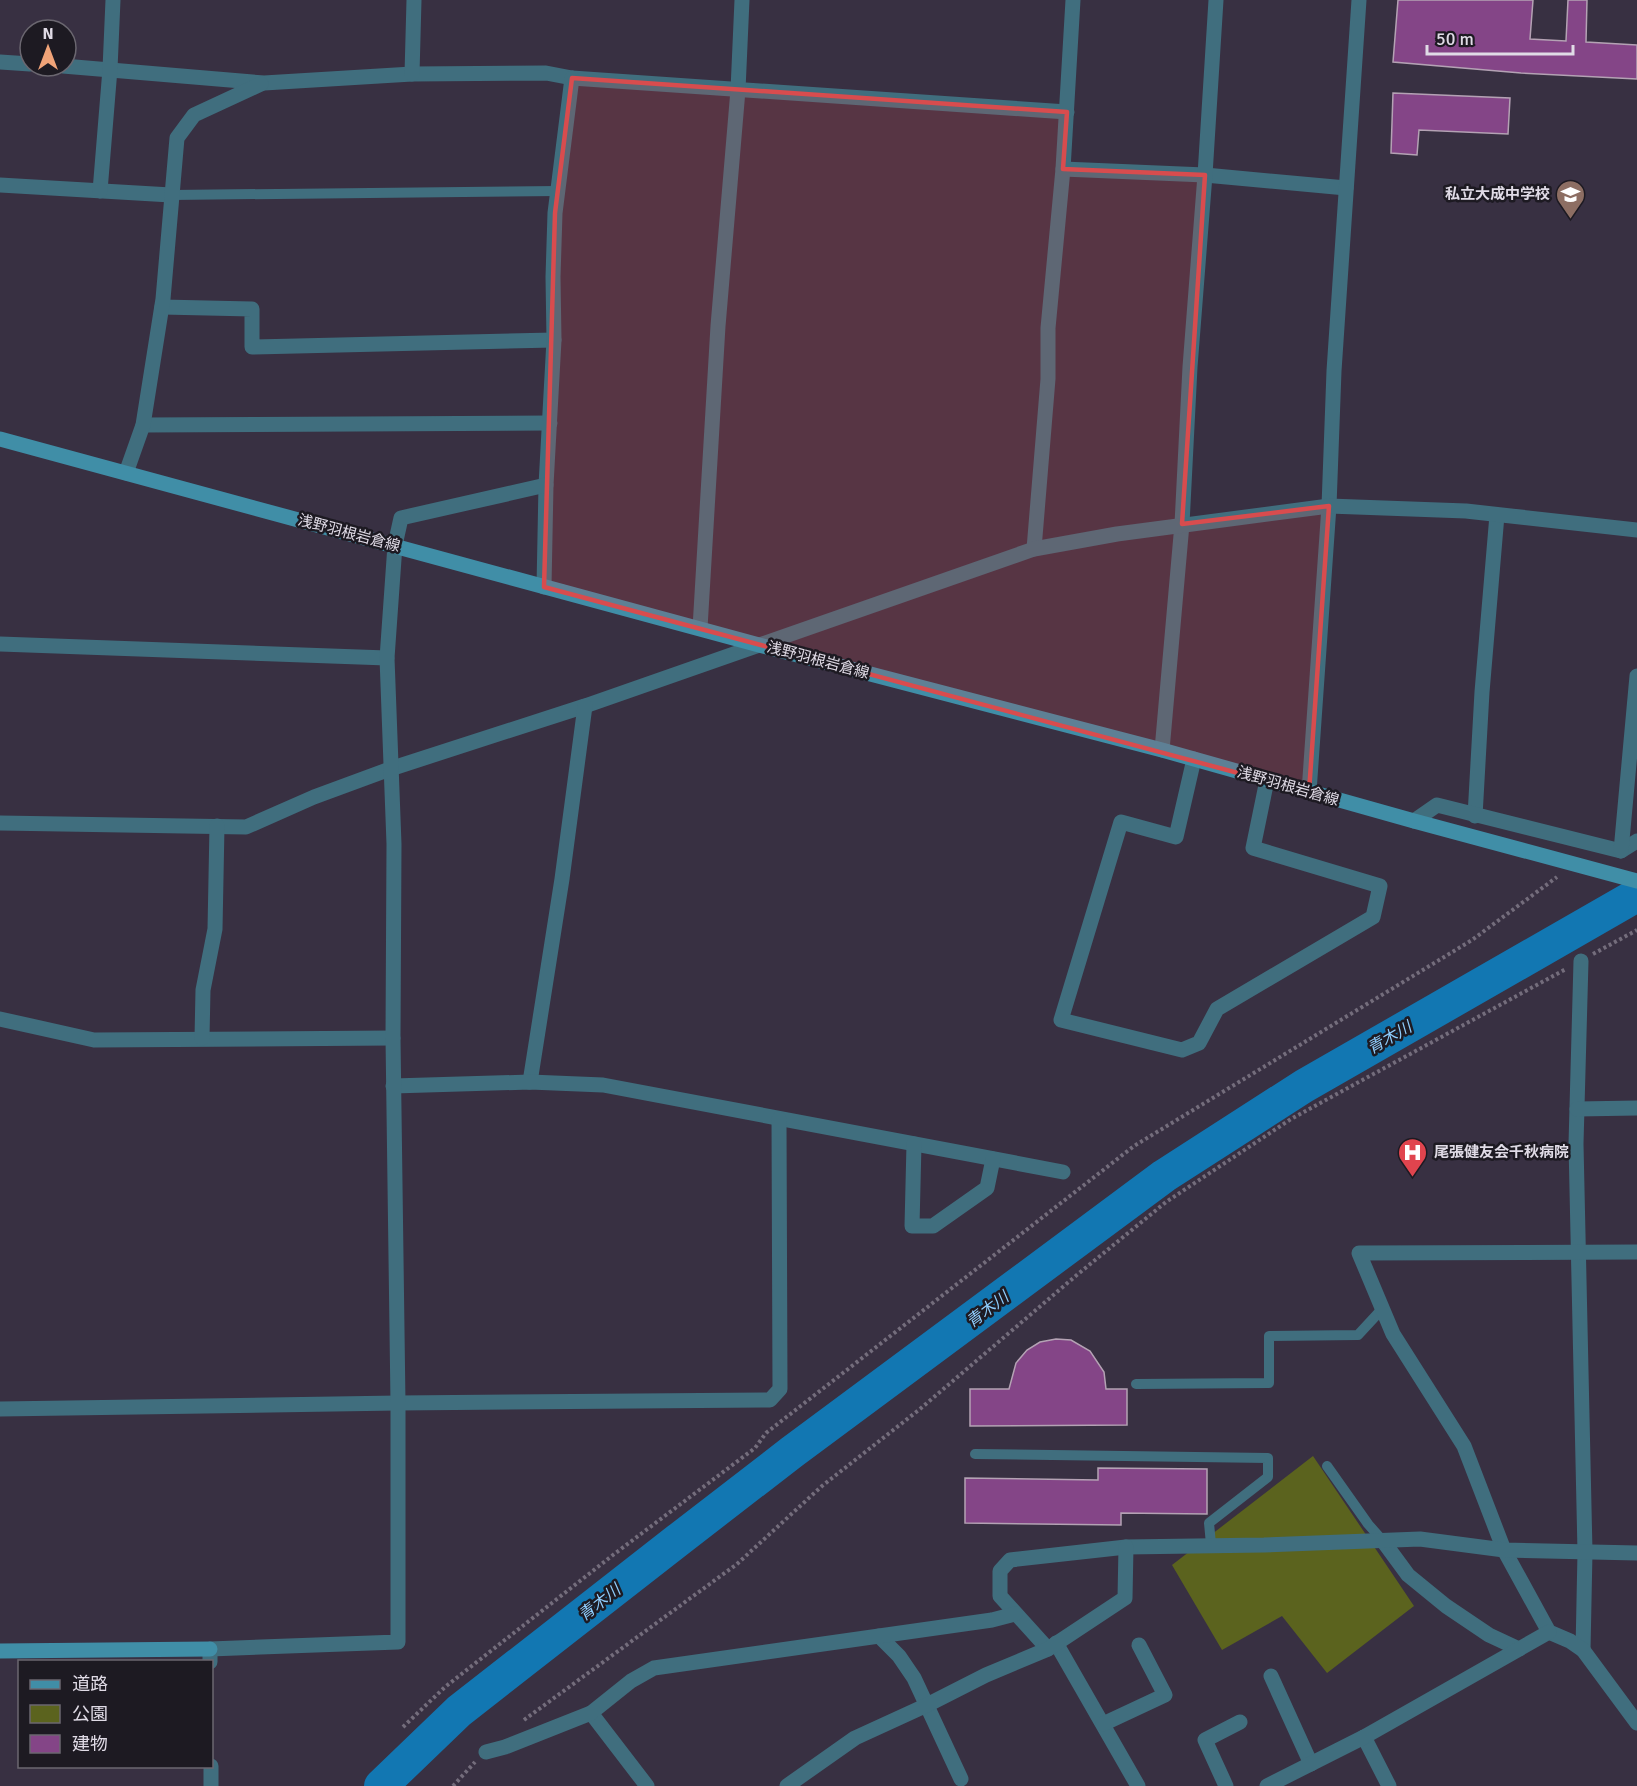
<svg xmlns="http://www.w3.org/2000/svg" width="1637" height="1786" font-family="Signika,'Noto Sans JP',sans-serif">
<style>
.green{fill:#5b631e}
.lines{fill:none;stroke-linecap:round;stroke-linejoin:round}
.river{stroke:#1277b2;stroke-width:34}
.building{fill:#844587;stroke:#b4a2b4;stroke-width:1.5}
.path{stroke:#746d7c;stroke-width:4;stroke-dasharray:3 3;stroke-linecap:butt}
.lane{stroke:#406e7e;stroke-width:10}
.street{stroke:#406e7e;stroke-width:15}
.secondary{stroke:#408ea7;stroke-width:15}
.marked{fill:#d84c4e;fill-opacity:0.2;stroke:#d84c4e;stroke-width:4.5;stroke-linejoin:round}
.labels{text-anchor:middle;stroke-width:5;stroke-linejoin:round;paint-order:stroke}
.poi-label{font-size:15px;font-weight:bold;fill:#e0dbe6;stroke:#1d1a22;text-anchor:end}
.street-label{font-size:15px;fill:#e0dbe6;stroke:#1d1a22}
.water-label{font-size:16px;font-style:italic;fill:#8fcdfc;stroke:#1d1a22}
</style>
<rect width="100%" height="100%" fill="#383042"/>
<polygon class="green" points="1313,1456 1414,1606 1327,1673 1282,1616 1222,1650 1172,1565"/>
<g class="lines">
<polyline class="river" points="381,1786 459,1711 678,1540 792,1452 1164,1176 1304,1086 1637,895"/>
</g>
<g class="building">
<polygon points="1398,0 1533,0 1530,39 1566,41 1568,0 1587,0 1586,42 1637,45 1637,79 1521,73 1393,62"/>
<polygon points="1393,93 1510,98 1508,134 1419,130 1417,155 1391,153"/>
<polygon points="1056,1339 1071,1340 1090,1351 1104,1372 1106,1389 1127,1389 1127,1425 970,1426 970,1389 1009,1389 1016,1363 1027,1350 1040,1342"/>
<polygon points="1098,1468 1207,1469 1207,1514 1121,1513 1121,1525 965,1523 965,1478 1098,1480"/>
</g>
<g class="lines">
<g class="path">
<polyline points="1593,954 1637,930"/>
<polyline points="524,1720 737,1564 822,1486 920,1409 1078,1274 1166,1202 1291,1119 1566,969"/>
<polyline points="403,1727 445,1687 613,1555 755,1448 766,1433 1134,1146 1472,940 1557,877"/>
<polyline points="453,1786 475,1762"/>
</g>
<g class="lane">
<polyline points="171,195 558,191"/>
<polyline points="1136,1384 1269,1383 1269,1336 1358,1335 1383,1308"/>
<polyline points="975,1454 1268,1458 1268,1477 1209,1523 1211,1544"/>
<polyline points="1327,1466 1368,1524 1383,1541"/>
</g>
<g class="street">
<polyline points="0,62 30,64"/>
<polyline points="63,66 264,83 412,74 546,73 572,78 1067,112"/>
<polyline points="412,74 414,0"/>
<polyline points="1063,169 1205,175 1346,188"/>
<polyline points="0,185 171,195"/>
<polyline points="100,191 110,69 113,0"/>
<polyline points="162,307 252,309 252,347 554,340"/>
<polyline points="143,425 550,423"/>
<polyline points="126,473 143,425 163,299 177,138 194,115 261,84"/>
<polyline points="1034,549 1048,379 1048,328 1063,169 1073,0"/>
<polyline points="544,587 546,485 554,340 553,277 555,213 572,78"/>
<polyline points="700,628 718,326 738,90 742,0"/>
<polyline points="0,644 387,658"/>
<polyline points="1162,750 1182,524 1190,367 1205,175 1216,0"/>
<polyline points="1194,759 1176,837 1121,822 1061,1020 1182,1050 1199,1043 1217,1009 1373,917 1380,886 1253,848 1267,780"/>
<polyline points="1309,792 1329,506 1334,371 1359,0"/>
<polyline points="1475,816 1482,692 1497,515"/>
<polyline points="1414,821 1437,805 1621,851 1637,841"/>
<polyline points="0,823 246,827 314,797 390,769 585,706 1034,549 1117,534 1329,506 1466,511 1637,530"/>
<polyline points="1621,851 1637,676"/>
<polyline points="1581,961 1576,1144 1585,1552 1583,1650"/>
<polyline points="0,1019 94,1040 393,1038"/>
<polyline points="202,1038 203,990 215,929 217,826"/>
<polyline points="530,1082 562,879 585,706"/>
<polyline points="393,1086 530,1082 603,1085 1063,1172"/>
<polyline points="1577,1109 1637,1108"/>
<polyline points="914,1144 912,1226 933,1226 987,1188 993,1159"/>
<polyline points="1637,1252 1359,1253 1393,1334 1464,1446 1504,1550 1549,1632 1570,1641 1583,1650 1637,1723"/>
<polyline points="0,1409 398,1403 770,1400 780,1389 779,1119"/>
<polyline points="1383,1541 1408,1575 1446,1606 1489,1635 1519,1649"/>
<polyline points="879,1636 899,1656 914,1678 961,1779"/>
<polyline points="1056,1643 1138,1786"/>
<polyline points="1048,1649 1000,1596 1000,1571 1010,1560 1126,1547 1264,1545 1420,1539 1504,1550 1637,1553"/>
<polyline points="210,1662 210,1649 398,1642 398,1403 393,1038 394,844 387,658 395,545 401,518 546,485"/>
<polyline points="1271,1676 1311,1764"/>
<polyline points="591,1713 647,1786"/>
<polyline points="1103,1724 1165,1695 1139,1645"/>
<polyline points="1364,1737 1389,1786"/>
<polyline points="486,1752 505,1747 591,1713 631,1681 654,1668 992,1620 1015,1614"/>
<polyline points="211,1766 211,1786"/>
<polyline points="787,1786 855,1738 927,1705 986,1675 1048,1649 1125,1598 1126,1547"/>
<polyline points="1226,1786 1205,1740 1240,1722"/>
<polyline points="1267,1786 1364,1737 1549,1632"/>
</g>
<g class="secondary">
<polyline points="0,439 759,645 1162,750 1414,821 1637,881"/>
<polyline points="0,1651 210,1649"/>
</g>
</g>
<path class="marked" d="M572,78L1067,112L1063,169L1205,175L1182,524L1329,506L1309,792L544,587L555,213Z"/>
<defs>
<symbol id="school-pin" viewBox="-11 -11 22 30"><path d="M0 17L-7.5 6A9.5 9.5 0 1 1 7.5 6Z" fill="#8d6e63" stroke="#1d1a22"/><path d="M0-5L7-2L0 1L-7-2ZM-4 1L0 2.5L4 1V4Q0 6-4 4Z" fill="#fff"/></symbol>
<symbol id="hospital-pin" viewBox="-11 -11 22 30"><path d="M0 17L-7.5 6A9.5 9.5 0 1 1 7.5 6Z" fill="#e0444e" stroke="#1d1a22"/><path d="M-5-5h3v3.5h4V-5h3V5h-3V1.5h-4V5h-3Z" fill="#fff"/></symbol>
</defs>
<g fill-rule="evenodd">
<use href="#school-pin" x="1554" y="178" width="33" height="45"/>
<use href="#hospital-pin" x="1396" y="1136" width="33" height="45"/>
</g>
<g class="labels">
<g class="poi-label">
<text x="1550" y="199">私立大成中学校</text>
<text x="1434" y="1157" text-anchor="start">尾張健友会千秋病院</text>
</g>
<g class="street-label">
<text transform="translate(349 533) rotate(15)" y="5">浅野羽根岩倉線</text>
<text transform="translate(818 660) rotate(15)" y="5">浅野羽根岩倉線</text>
<text transform="translate(1288 786) rotate(16)" y="5">浅野羽根岩倉線</text>
</g>
<g class="water-label">
<text transform="translate(1389 1037) rotate(-30)" y="6">青木川</text>
<text transform="translate(987 1309) rotate(-37)" y="6">青木川</text>
<text transform="translate(599 1602) rotate(-38)" y="6">青木川</text>
</g>
</g>
<rect x="18" y="1660" width="195" height="108" fill="#1d1a22" stroke="#6b6770" stroke-width="1.5"/>
<rect x="30" y="1680" width="30" height="9" fill="#408ea7" stroke="#6b6770" stroke-width="1.5"/>
<text x="72" y="1690" font-size="18" fill="#e0dbe6">道路</text>
<rect x="30" y="1705" width="30" height="18" fill="#5b631e" stroke="#6b6770" stroke-width="1.5"/>
<text x="72" y="1720" font-size="18" fill="#e0dbe6">公園</text>
<rect x="30" y="1735" width="30" height="18" fill="#844587" stroke="#6b6770" stroke-width="1.5"/>
<text x="72" y="1750" font-size="18" fill="#e0dbe6">建物</text>
<g transform="translate(48 48)"><circle r="28" fill="#1d1a22" stroke="#6b6770" stroke-width="1.5"/>
<path d="M0-4.5L10 22L0 15L-10 22Z" fill="#f0a378"/>
<text y="-9" font-size="16" font-weight="bold" text-anchor="middle" fill="#e0dbe6">N</text>
</g>
<path d="M1427 45v9h146v-9" fill="none" stroke="#e0dbe6" stroke-width="3"/>
<text x="1436" y="45" font-size="18" fill="#e0dbe6" stroke="#1d1a22" stroke-width="4.5" paint-order="stroke">50 m</text>
</svg>
